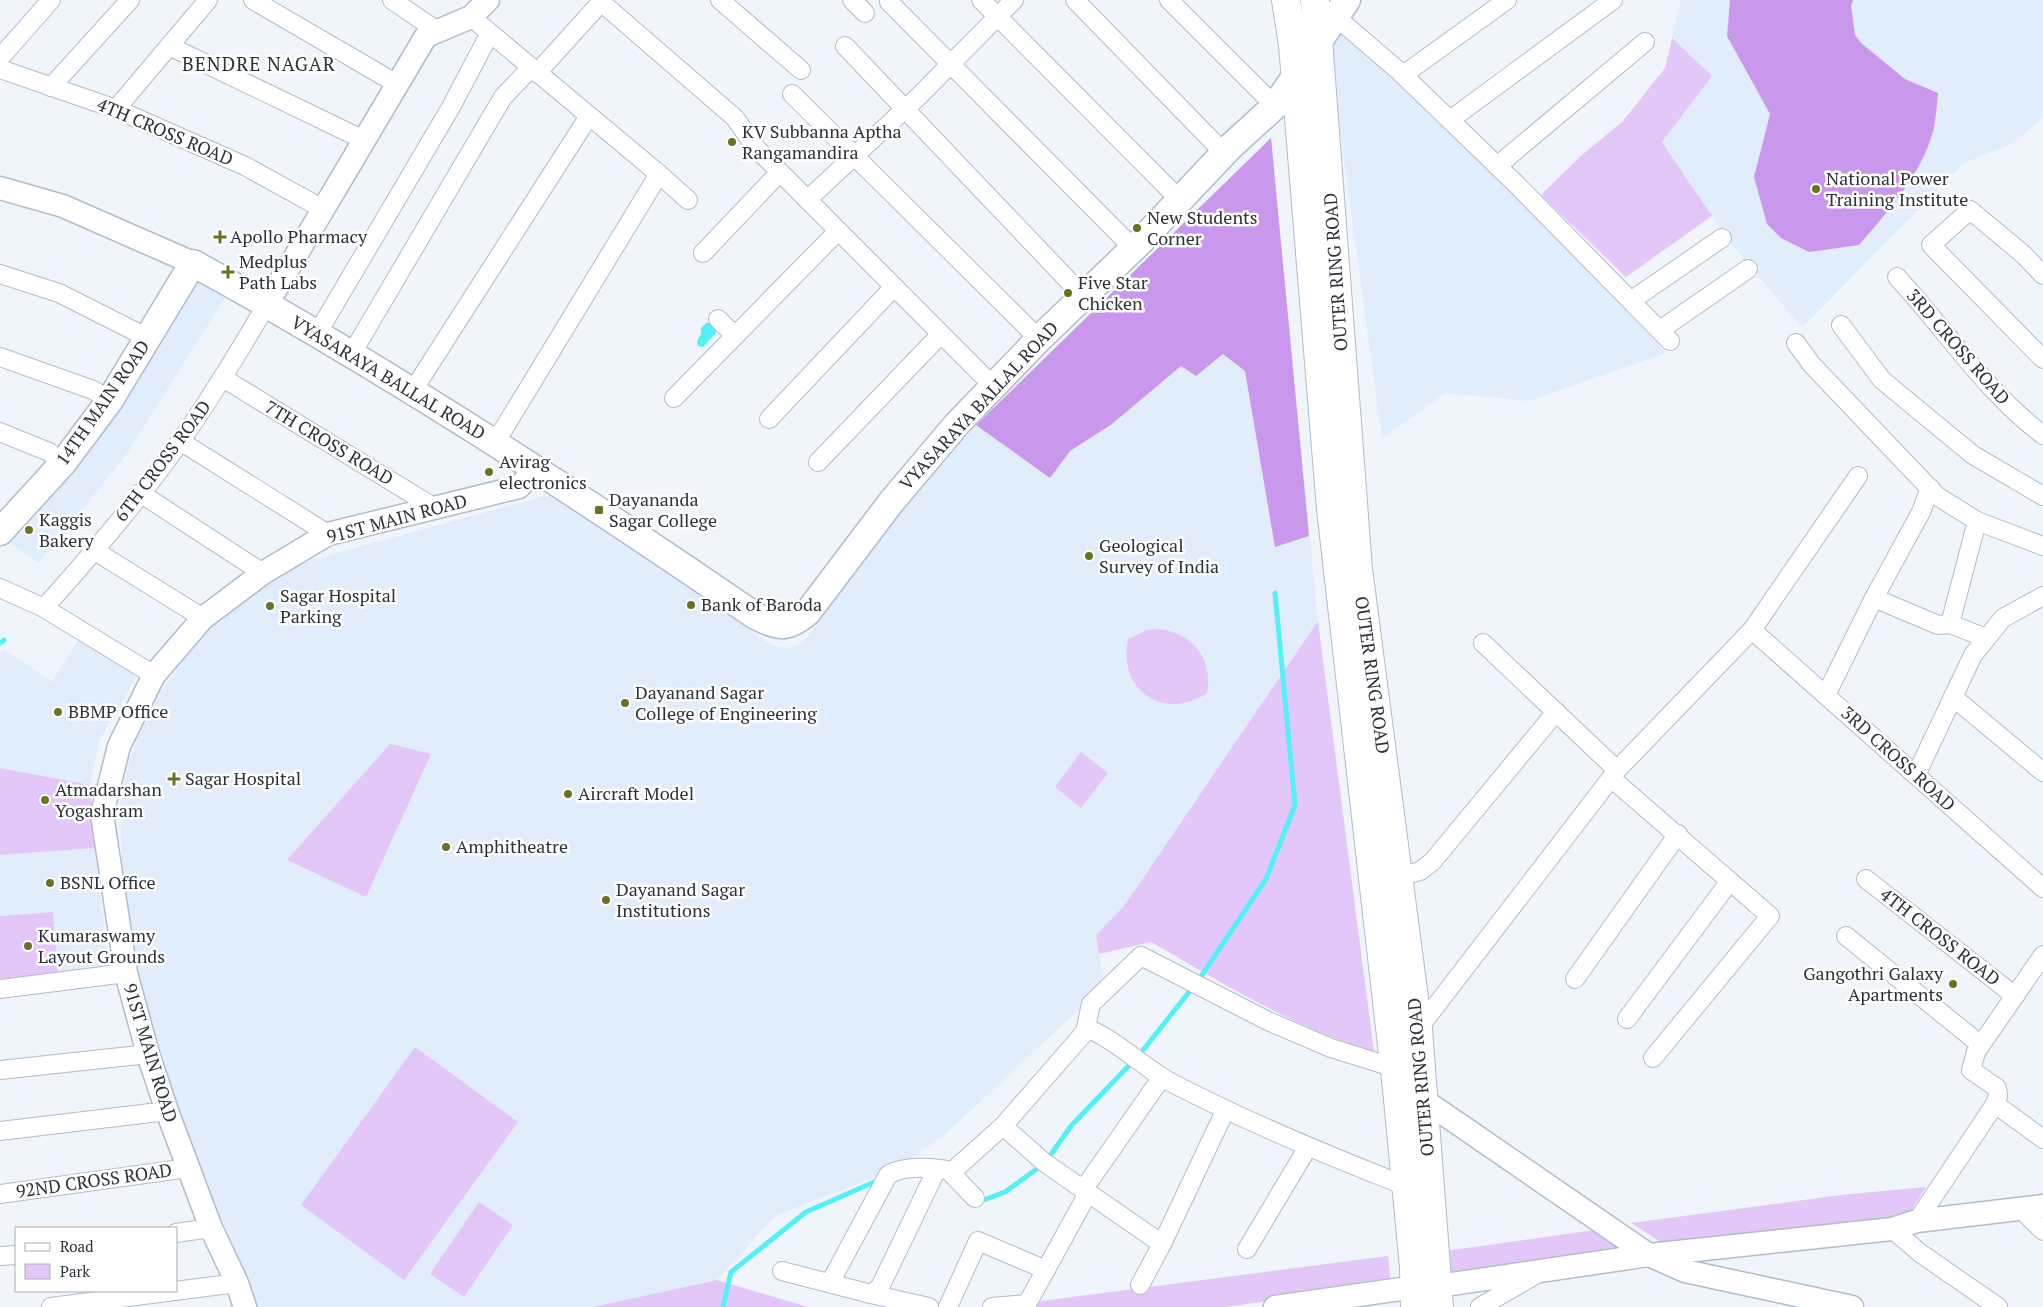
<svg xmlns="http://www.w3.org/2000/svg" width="2043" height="1307" font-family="'PT Serif',serif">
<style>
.built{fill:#e2edfb}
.green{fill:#e3c7f9}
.forest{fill:#c998ed}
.water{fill:#53f0f7}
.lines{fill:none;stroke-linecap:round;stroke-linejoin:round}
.stream{stroke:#53f0f7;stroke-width:5}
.minor-casing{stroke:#afbccc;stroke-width:20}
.tertiary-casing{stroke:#afbccc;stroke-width:25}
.secondary-casing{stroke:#afbccc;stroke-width:29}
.trunk-casing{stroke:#afbccc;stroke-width:30}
.minor{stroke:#fff;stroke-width:18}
.tertiary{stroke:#fff;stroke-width:22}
.secondary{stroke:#fff;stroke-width:26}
.trunk{stroke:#fff;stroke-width:28}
.poi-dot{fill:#69731e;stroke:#fff;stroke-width:2}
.labels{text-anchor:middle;stroke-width:5;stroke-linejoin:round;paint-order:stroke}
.street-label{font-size:18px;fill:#2c3138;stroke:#fff}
.poi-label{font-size:18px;fill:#2c3138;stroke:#fff;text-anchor:start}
.neighbourhood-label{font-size:19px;letter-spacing:1px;fill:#2c3138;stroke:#fff}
</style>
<rect width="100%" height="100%" fill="#f0f5fc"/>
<g class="built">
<polygon points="1681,0 2043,0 2043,118 2012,144 1964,163 1802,328 1726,237 1662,142 1712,76 1672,38"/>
<polygon points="1346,19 1473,150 1666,353 1529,401 1445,393 1382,439 1328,43"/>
<polygon points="1271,138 1318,621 1124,906 1096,935 1104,986 948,1132 900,1167 775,1216 717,1280 593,1307 249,1307 186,1137 138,976 122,864 120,798 127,770 135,743 160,692 192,647 210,626 252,591 300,563 556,493 771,645 787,648 802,644 898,515 969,433"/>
<polygon points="197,274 228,293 126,455 39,563 4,539"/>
<polygon points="79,639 138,674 99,741 90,785 0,768 0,652 4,649 52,682"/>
<polygon points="95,848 109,971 58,975 53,912 0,916 0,855"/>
</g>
<g class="green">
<polygon points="1672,38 1712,76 1662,142 1712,216 1626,277 1541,195 1582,155 1623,121 1665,68"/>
<path d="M1318,621L1374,1052C1295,1028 1222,983 1151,942L1099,954L1096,935L1124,906Z"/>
<path d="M1158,629C1193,633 1213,658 1207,693C1164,722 1117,690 1128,639L1147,630Z"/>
<polygon points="390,744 431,754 366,897 287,860"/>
<polygon points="1081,752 1108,773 1081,808 1055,787"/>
<polygon points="0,768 90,785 95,848 0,855"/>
<polygon points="53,912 58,975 0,983 0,916"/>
<polygon points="415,1047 518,1122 404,1280 301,1205"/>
<polygon points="1926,1187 1907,1217 1670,1248 1631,1223 1841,1195"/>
<polygon points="479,1202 513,1225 464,1297 430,1274"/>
<polygon points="1595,1230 1625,1254 1448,1277 1445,1251"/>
<polygon points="1388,1256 1391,1284 1225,1307 995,1307"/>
<polygon points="717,1280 808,1307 593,1307"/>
</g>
<g class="forest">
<path d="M1730,0H1853L1851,6L1855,35L1861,43L1905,79L1938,93C1937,104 1936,116 1934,127C1925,170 1887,213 1859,245L1809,252L1781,238L1767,224L1754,177L1770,114L1727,36Z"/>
<polygon points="1271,138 1309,536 1275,547 1245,371 1223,354 1196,376 1181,366 1112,424 1070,451 1050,478 976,425"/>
</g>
<polygon class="water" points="711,323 715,327 716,333 703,347 698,346 697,341 701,334 701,328 706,323"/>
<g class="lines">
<g class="stream">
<polyline points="0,643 4,640"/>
<polyline points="1198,981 1266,879 1295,805 1275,593"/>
<polyline points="978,1202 1005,1192 1045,1163 1071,1126 1140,1054 1193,987"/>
<polyline points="723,1307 731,1272 806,1212 879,1180"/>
</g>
<defs>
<g id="minor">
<polyline points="253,0 397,84"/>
<polyline points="392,0 436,30"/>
<polyline points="720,0 801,70"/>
<polyline points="852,0 865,13"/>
<polyline points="981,0 1180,200"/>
<polyline points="1075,0 1224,153"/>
<polyline points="1169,0 1275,106"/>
<polyline points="601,2 735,118 756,148 993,386"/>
<polyline points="889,2 1133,248"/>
<polyline points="471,17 659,174 495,443"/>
<polyline points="1336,17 1400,72 1514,182 1670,341"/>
<polyline points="169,46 364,140"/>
<polyline points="845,46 1083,296"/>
<polyline points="0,58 51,0"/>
<polyline points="0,69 116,109 245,166 323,209"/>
<polyline points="537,73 603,0"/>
<polyline points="1403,75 1507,0"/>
<polyline points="51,87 130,0"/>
<polyline points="792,94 1039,339"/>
<polyline points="116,109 208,0"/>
<polyline points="1450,120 1613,0"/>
<polyline points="1497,166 1645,42"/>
<polyline points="659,174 688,200"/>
<polyline points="807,200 918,97 1014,0"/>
<polyline points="703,253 780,172"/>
<polyline points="0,274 59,293 148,338"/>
<polyline points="2043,275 2024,255 1970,210 1931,245 2043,359"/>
<path d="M1897,277C1946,330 1985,391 2043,435"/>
<polyline points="1632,300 1722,238"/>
<polyline points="718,319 734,335"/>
<polyline points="1841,325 1882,380 1973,455 2043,496"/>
<polyline points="1660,330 1748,269"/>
<polyline points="317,334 451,107 490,33"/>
<polyline points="1796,343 1812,365 1937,496 1977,521 2043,546"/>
<polyline points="351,355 503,97 531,68"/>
<polyline points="0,357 93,390 110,400"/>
<polyline points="223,378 435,508"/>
<polyline points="412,392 589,116"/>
<polyline points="674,398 838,231"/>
<polyline points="769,419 894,287"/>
<polyline points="0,432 49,452 63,463"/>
<polyline points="180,441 328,534"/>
<polyline points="818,462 941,334"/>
<polyline points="140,493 263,573"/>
<polyline points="95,551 203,618"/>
<polyline points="0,588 44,608 154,675"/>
<polyline points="1874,598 1938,625 1950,624 1977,521"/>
<path d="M44,608C92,554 140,499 182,439C212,396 240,350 267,304"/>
<polyline points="1950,624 1986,638"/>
<polyline points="1752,630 2043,888"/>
<polyline points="1483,643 1617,770 1611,778 1770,916 1653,1058"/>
<polyline points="1826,695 1874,598 1921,512 1930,488"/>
<polyline points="1953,697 2043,772"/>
<polyline points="1617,770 1752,630 1858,476"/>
<polyline points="1916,775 1973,655 2003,618 2043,596"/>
<polyline points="1400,877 1420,871 1432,862 1556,712"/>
<polyline points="1866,879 2015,996"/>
<polyline points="1846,936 1981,1045"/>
<polyline points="1575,979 1678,834"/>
<polyline points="0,989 126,973"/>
<polyline points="1627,1019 1730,881"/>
<polyline points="1418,1029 1611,778"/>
<polyline points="1085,1032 1091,1004 1141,956 1268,1021 1331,1048 1395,1068"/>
<polyline points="0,1070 148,1054"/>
<polyline points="1995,1104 2043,1139"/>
<polyline points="1003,1126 1045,1163 1162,1244"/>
<polyline points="0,1131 167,1111"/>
<polyline points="949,1171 975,1198"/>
<polyline points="1083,1190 1162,1077"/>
<polyline points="0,1194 188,1168"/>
<polyline points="2021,1209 2043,1231"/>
<polyline points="1917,1221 1995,1104 1998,1096 1997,1088 1971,1070 1976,1052 2043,955"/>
<polyline points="1892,1229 1920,1253 1998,1307"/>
<polyline points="176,1233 211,1228"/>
<polyline points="1247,1249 1308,1147"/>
<polyline points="0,1256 16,1255"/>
<polyline points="782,1271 871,1294 880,1287 937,1169"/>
<path d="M830,1283L888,1175C902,1166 923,1167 940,1169C946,1169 949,1172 955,1169L1003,1126L1085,1032L1091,1030C1117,1041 1143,1067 1170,1082C1247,1122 1326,1155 1406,1186"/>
<polyline points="1140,1285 1162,1244 1225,1111"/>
<polyline points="871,1294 929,1307"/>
<polyline points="51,1307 237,1283"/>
<polyline points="948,1307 978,1241 1046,1270"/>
<polyline points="992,1307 1027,1304 1088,1193"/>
<polyline points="1480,1307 1537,1274"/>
</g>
<g id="tertiary">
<polyline points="0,188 63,206 193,263"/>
<polyline points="267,304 426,36 471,17 488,0"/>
<polyline points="1425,1101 1649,1255 1685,1271 1852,1307"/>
<polyline points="1438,1286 1649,1255 1892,1229 1917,1221 2043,1206"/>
<polyline points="245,1307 237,1283 211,1228 167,1111 148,1054 126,973 102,814 119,746 154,675 203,618 263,573 328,534 519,487 536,468"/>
<polyline points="1275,1307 1415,1287"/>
</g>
<path id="secondary" d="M0,532L63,463L110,400L193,263C387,370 572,490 754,615C778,627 786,631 808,612L892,501L957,424L1039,339L1140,242L1230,147L1275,106L1347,0"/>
<g id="trunk">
<polyline points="1286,0 1293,45 1331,509 1397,1089 1414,1267 1415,1307"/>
<polyline points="1315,0 1358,569 1418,1029 1439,1307"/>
</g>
</defs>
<use href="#minor" class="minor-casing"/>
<use href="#tertiary" class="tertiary-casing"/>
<use href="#secondary" class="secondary-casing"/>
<use href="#trunk" class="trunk-casing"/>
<use href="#minor" class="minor"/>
<use href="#tertiary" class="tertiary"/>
<use href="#secondary" class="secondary"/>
<use href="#trunk" class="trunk"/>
</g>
<g class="poi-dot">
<circle cx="732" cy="142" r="5"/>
<circle cx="1816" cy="189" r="5"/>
<circle cx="1137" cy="228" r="5"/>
<path d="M217.5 229.5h5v5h5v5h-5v5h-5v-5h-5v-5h5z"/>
<path d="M225.5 264.5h5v5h5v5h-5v5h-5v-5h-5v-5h5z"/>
<circle cx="1068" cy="293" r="5"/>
<circle cx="489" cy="472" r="5"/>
<rect x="594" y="505" width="10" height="10" rx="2.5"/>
<circle cx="29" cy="530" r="5"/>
<circle cx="1089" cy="556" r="5"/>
<circle cx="691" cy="605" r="5"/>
<circle cx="270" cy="606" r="5"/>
<circle cx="625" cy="703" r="5"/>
<circle cx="58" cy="712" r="5"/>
<path d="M171.5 771.5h5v5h5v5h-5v5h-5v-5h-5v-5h5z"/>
<circle cx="568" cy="794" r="5"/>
<circle cx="45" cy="800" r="5"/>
<circle cx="446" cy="847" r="5"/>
<circle cx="50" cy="883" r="5"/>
<circle cx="606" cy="900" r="5"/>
<circle cx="28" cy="946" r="5"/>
<circle cx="1953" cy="984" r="5"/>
</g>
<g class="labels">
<g class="street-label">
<text transform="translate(165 132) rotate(23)" y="6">4TH CROSS ROAD</text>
<text transform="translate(1336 272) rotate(-94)" y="6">OUTER RING ROAD</text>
<text transform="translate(1958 347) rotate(49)" y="6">3RD CROSS ROAD</text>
<text transform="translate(388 378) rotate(31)" y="6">VYASARAYA BALLAL ROAD</text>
<text transform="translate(103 403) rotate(-55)" y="6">14TH MAIN ROAD</text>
<text transform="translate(979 406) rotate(-47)" y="6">VYASARAYA BALLAL ROAD</text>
<text transform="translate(329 443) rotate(31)" y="6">7TH CROSS ROAD</text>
<text transform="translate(163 461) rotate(-53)" y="6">6TH CROSS ROAD</text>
<text transform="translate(397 519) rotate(-15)" y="6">91ST MAIN ROAD</text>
<text transform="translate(1372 675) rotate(82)" y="6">OUTER RING ROAD</text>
<text transform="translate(1898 759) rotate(42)" y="6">3RD CROSS ROAD</text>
<text transform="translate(1940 937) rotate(38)" y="6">4TH CROSS ROAD</text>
<text transform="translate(150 1053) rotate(73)" y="6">91ST MAIN ROAD</text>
<text transform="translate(1421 1077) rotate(-95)" y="6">OUTER RING ROAD</text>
<text transform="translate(94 1181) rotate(-8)" y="6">92ND CROSS ROAD</text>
</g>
<g class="poi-label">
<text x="742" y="138">KV Subbanna Aptha<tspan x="742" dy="21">Rangamandira</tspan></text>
<text x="1826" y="185">National Power<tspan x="1826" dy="21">Training Institute</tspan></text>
<text x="1147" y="224">New Students<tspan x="1147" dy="21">Corner</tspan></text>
<text x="230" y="243">Apollo Pharmacy</text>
<text x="239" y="268">Medplus<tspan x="239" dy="21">Path Labs</tspan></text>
<text x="1078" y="289">Five Star<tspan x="1078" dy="21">Chicken</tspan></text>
<text x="499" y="468">Avirag<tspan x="499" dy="21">electronics</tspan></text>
<text x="609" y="506">Dayananda<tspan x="609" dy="21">Sagar College</tspan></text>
<text x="39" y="526">Kaggis<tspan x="39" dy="21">Bakery</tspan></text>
<text x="1099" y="552">Geological<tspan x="1099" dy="21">Survey of India</tspan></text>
<text x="280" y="602">Sagar Hospital<tspan x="280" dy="21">Parking</tspan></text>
<text x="701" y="611">Bank of Baroda</text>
<text x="635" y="699">Dayanand Sagar<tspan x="635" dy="21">College of Engineering</tspan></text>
<text x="68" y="718">BBMP Office</text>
<text x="185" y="785">Sagar Hospital</text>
<text x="55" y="796">Atmadarshan<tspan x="55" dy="21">Yogashram</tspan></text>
<text x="578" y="800">Aircraft Model</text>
<text x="456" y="853">Amphitheatre</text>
<text x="60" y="889">BSNL Office</text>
<text x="616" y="896">Dayanand Sagar<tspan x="616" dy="21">Institutions</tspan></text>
<text x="38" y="942">Kumaraswamy<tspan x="38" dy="21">Layout Grounds</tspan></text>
<text x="1943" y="980" text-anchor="end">Gangothri Galaxy<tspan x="1943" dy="21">Apartments</tspan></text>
</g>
<g class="neighbourhood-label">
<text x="259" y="71">BENDRE NAGAR</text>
</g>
</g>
<rect x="15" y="1227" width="162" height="65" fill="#ffffff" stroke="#abadaf"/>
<rect x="25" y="1243" width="25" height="8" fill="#ffffff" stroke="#abadaf"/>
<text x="60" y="1252" font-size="15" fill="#2c3138">Road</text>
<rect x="25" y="1264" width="25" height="15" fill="#e3c7f9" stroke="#abadaf"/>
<text x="60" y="1277" font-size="15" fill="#2c3138">Park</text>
</svg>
